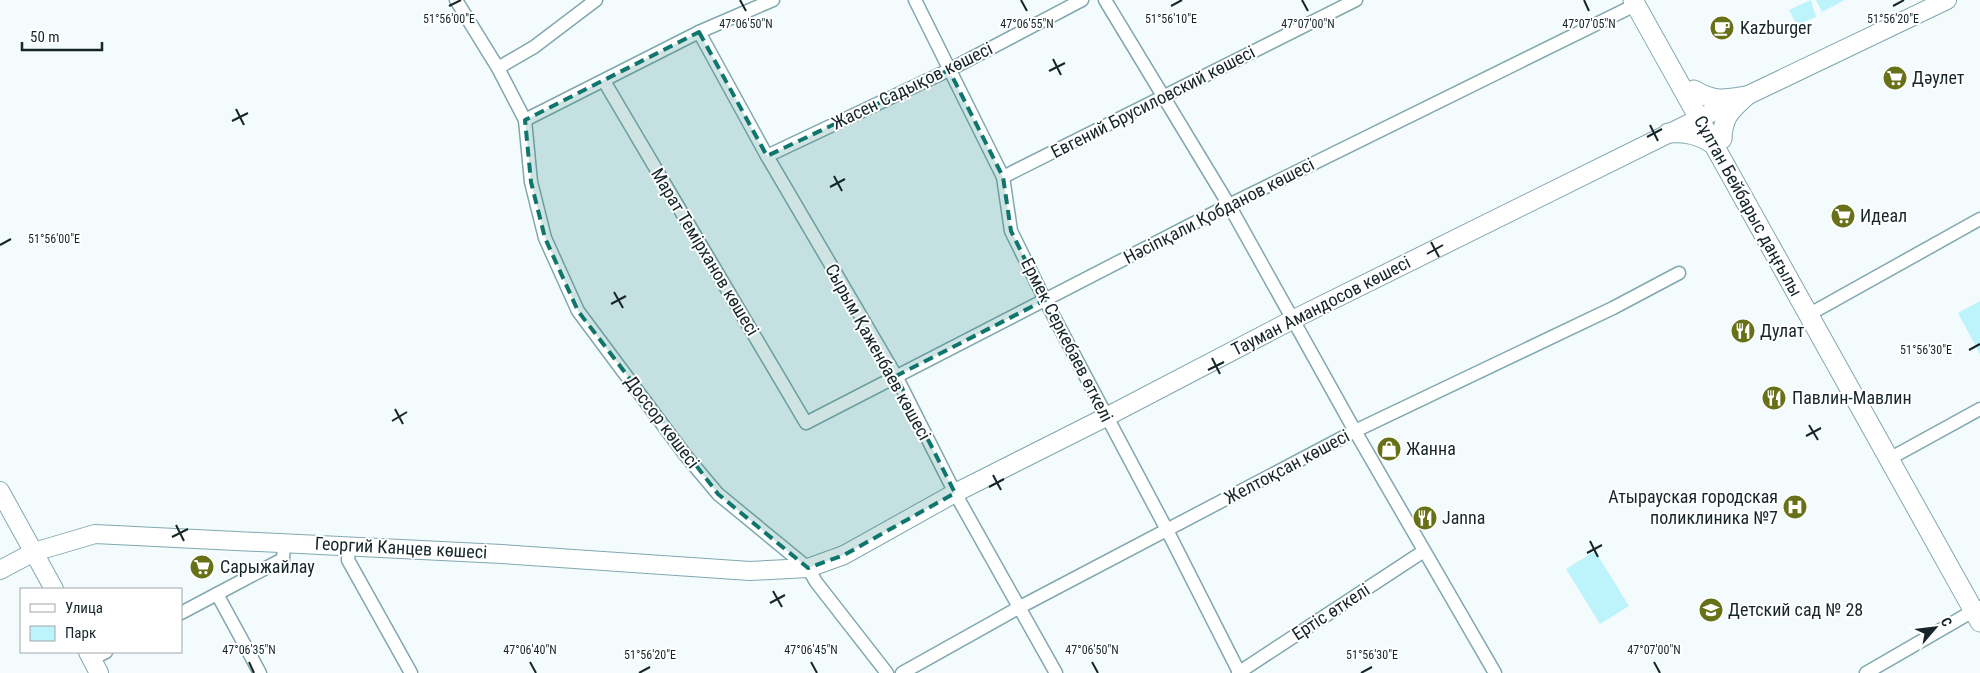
<svg xmlns="http://www.w3.org/2000/svg" width="1980" height="673" font-family="'Roboto Condensed',sans-serif">
<style>
.green{fill:#bdf3fb}
.lines{fill:none;stroke-linecap:round;stroke-linejoin:round}
.street-casing{stroke:#80a8ae;stroke-width:15}
.secondary-casing{stroke:#80a8ae;stroke-width:20}
.primary-casing{stroke:#80a8ae;stroke-width:21}
.street{stroke:#fff;stroke-width:12}
.secondary{stroke:#fff;stroke-width:18}
.primary{stroke:#fff;stroke-width:19}
.marked{fill:#0f766e;fill-opacity:0.2;stroke:#0f766e;stroke-width:4;stroke-dasharray:10 6;stroke-linejoin:round}
.ticks{fill:none;stroke:#162628;stroke-width:2}
.labels{text-anchor:middle;stroke-width:4;stroke-linejoin:round;paint-order:stroke}
.poi-label{font-size:18px;fill:#162628;stroke:#fff;text-anchor:start}
.street-label{font-size:18px;fill:#162628;stroke:#fff}
.ticks-label{font-size:12px;text-anchor:middle;fill:#162628;stroke:#fff;stroke-width:4;stroke-linejoin:round;paint-order:stroke}
</style>
<rect width="100%" height="100%" fill="#f3fbfd"/>
<g class="green">
<polygon points="1811,0 1816,17 1797,25 1789,10"/>
<polygon points="1816,0 1845,0 1822,12"/>
<polygon points="1980,301 1980,354 1958,313"/>
<polygon points="1595,551 1629,606 1600,624 1566,569"/>
</g>
<g class="lines">
<defs>
<g id="street">
<polyline points="456,0 498,68 525,120 531,182 545,238 578,311 686,456 718,494 808,568 816,582 887,673"/>
<polyline points="915,0 1003,177 1011,231 1045,300 1167,530 1239,672"/>
<polyline points="1105,0 1229,205 1355,431 1495,673"/>
<polyline points="699,32 767,156 896,376 955,493 1056,673"/>
<polyline points="498,68 534,47 596,0"/>
<polyline points="604,81 806,423 1229,205 1635,5"/>
<polyline points="525,120 699,32 773,0"/>
<polyline points="767,156 949,70 1082,0"/>
<polyline points="1003,177 1356,0"/>
<polyline points="1808,315 1980,219"/>
<polyline points="1889,459 1980,409"/>
<polyline points="349,545 348,560 411,673"/>
<polyline points="217,594 260,673"/>
<polyline points="181,613 283,559 284,543"/>
<polyline points="92,659 106,652"/>
<polyline points="902,673 1020,607 1355,431 1613,308 1679,273"/>
<polyline points="1238,673 1424,551"/>
<polyline points="1866,673 1980,607"/>
</g>
<g id="secondary">
<polyline points="0,491 54,589"/>
<polyline points="0,570 34,552 95,534 502,554 750,571 808,568 844,555 955,493 1106,417 1294,319 1694,121 1947,0"/>
<polyline points="88,652 99,673"/>
</g>
<g id="primary">
<polyline points="1633,0 1980,622"/>
<path d="M1694,90C1714,102 1724,100 1746,96"/>
<path d="M1668,133C1686,132 1697,134 1713,144"/>
<path d="M1722,139C1723,116 1730,111 1746,96"/>
</g>
</defs>
<use href="#street" class="street-casing"/>
<use href="#secondary" class="secondary-casing"/>
<use href="#primary" class="primary-casing"/>
<use href="#street" class="street"/>
<use href="#secondary" class="secondary"/>
<use href="#primary" class="primary"/>
</g>
<path class="marked" d="M699,32L767,156L949,70L1003,177L1011,231L1045,300L896,376L955,493L844,555L808,568L718,494L578,311L545,238L531,182L525,120Z"/>
<path class="ticks" d="M740,0L746,11M1021,0L1027,11M1302,0L1308,11M1584,0L1589,11M449,6L461,0M1171,6L1182,0M1893,6L1904,0M1053,59L1061,75M1049,71L1065,63M236,109L244,125M232,121L248,113M1650,125L1658,141M1647,137L1662,129M834,176L842,191M830,187L845,179M1431,242L1439,257M0,245L11,239M1427,254L1443,245M614,292L623,308M611,304L626,296M1969,350L1980,344M1212,358L1220,374M1208,370L1224,362M395,409L403,424M392,421L407,412M1809,425L1818,440M1806,436L1821,428M993,475L1001,490M989,487L1004,479M176,525L184,541M172,537L188,529M1590,541L1598,557M1587,553L1602,545M773,591L782,607M770,603L785,595M249,662L254,673M530,662L536,673M811,662L817,673M1092,662L1098,673M1654,662L1660,673M639,673L650,667M1361,673L1372,667"/>
<defs>
<symbol id="cafe-disc" viewBox="-11 -11 22 22"><circle r="9.5" fill="#687018" stroke="#fff"/><path d="M-5.5-4.5H6V0H3Q3 3.5 0 3.5H-2.5Q-5.5 3.5-5.5 0ZM3-3.2v2h1.7v-2ZM-6 4.5H4V6H-6Z" fill="#fff"/></symbol>
<symbol id="supermarket-disc" viewBox="-11 -11 22 22"><circle r="9.5" fill="#687018" stroke="#fff"/><path d="M-6-5.5h2.5l.6 2H6L4.5 2H-2.5L-4.4-4H-6ZM-1.5 3.2a1.3 1.3 0 1 0 .1 0ZM3 3.2a1.3 1.3 0 1 0 .1 0Z" fill="#fff"/></symbol>
<symbol id="restaurant-disc" viewBox="-11 -11 22 22"><circle r="9.5" fill="#687018" stroke="#fff"/><path d="M-5-6h1v4h1v-4h1v4h1v-4h1v5L-1.5 .5V6h-2V.5L-5-1ZM5-6V6H3V1.5H1.5Q1.5-4 5-6Z" fill="#fff"/></symbol>
<symbol id="shop-disc" viewBox="-11 -11 22 22"><circle r="9.5" fill="#687018" stroke="#fff"/><path d="M-5-2.5h2.3a2.7 3.5 0 0 1 5.4 0H5L5.5 6h-11ZM-1.5-2.5h3a1.5 2.3 0 0 0-3 0Z" fill="#fff"/></symbol>
<symbol id="hospital-disc" viewBox="-11 -11 22 22"><circle r="9.5" fill="#687018" stroke="#fff"/><path d="M-5-5h3v3.5h4V-5h3V5h-3V1.5h-4V5h-3Z" fill="#fff"/></symbol>
<symbol id="school-disc" viewBox="-11 -11 22 22"><circle r="9.5" fill="#687018" stroke="#fff"/><path d="M0-5L7-2L0 1L-7-2ZM-4 1L0 2.5L4 1V4Q0 6-4 4Z" fill="#fff"/></symbol>
</defs>
<g fill-rule="evenodd">
<use href="#cafe-disc" x="1708" y="14" width="28" height="28"/>
<use href="#supermarket-disc" x="1881" y="64" width="28" height="28"/>
<use href="#supermarket-disc" x="1829" y="202" width="28" height="28"/>
<use href="#restaurant-disc" x="1729" y="317" width="28" height="28"/>
<use href="#restaurant-disc" x="1760" y="384" width="28" height="28"/>
<use href="#shop-disc" x="1375" y="435" width="28" height="28"/>
<use href="#hospital-disc" x="1781" y="493" width="28" height="28"/>
<use href="#restaurant-disc" x="1411" y="504" width="28" height="28"/>
<use href="#supermarket-disc" x="188" y="553" width="28" height="28"/>
<use href="#school-disc" x="1697" y="596" width="28" height="28"/>
</g>
<g class="labels">
<g class="poi-label">
<text x="1740" y="34">Kazburger</text>
<text x="1912" y="84">Дәулет</text>
<text x="1860" y="222">Идеал</text>
<text x="1760" y="337">Дулат</text>
<text x="1792" y="404">Павлин-Мавлин</text>
<text x="1406" y="455">Жанна</text>
<text x="1778" y="503" text-anchor="end">Атырауская городская<tspan x="1778" dy="21">поликлиника №7</tspan></text>
<text x="1442" y="524">Janna</text>
<text x="220" y="573">Сарыжайлау</text>
<text x="1728" y="616">Детский сад № 28</text>
</g>
<g class="street-label">
<text transform="translate(912 86) rotate(-26)" y="6">Жасен Садықов көшесі</text>
<text transform="translate(1153 102) rotate(-27)" y="6">Евгений Брусиловский көшесі</text>
<text transform="translate(1748 206) rotate(61)" y="6">Сұлтан Бейбарыс даңғылы</text>
<text transform="translate(1219 211) rotate(-27)" y="6">Нәсіпқали Қобданов көшесі</text>
<text transform="translate(705 252) rotate(59)" y="6">Марат Темірханов көшесі</text>
<text transform="translate(1321 306) rotate(-27)" y="6">Тауман Амандосов көшесі</text>
<text transform="translate(1067 340) rotate(63)" y="6">Ермек Серкебаев өткелі</text>
<text transform="translate(878 352) rotate(61)" y="6">Сырым Қаженбаев көшесі</text>
<text transform="translate(662 422) rotate(53)" y="6">Доссор көшесі</text>
<text transform="translate(1287 467) rotate(-28)" y="6">Желтоқсан көшесі</text>
<text transform="translate(401 548) rotate(3)" y="6">Георгий Канцев көшесі</text>
<text transform="translate(1331 612) rotate(-33)" y="6">Ертіс өткелі</text>
</g>
</g>
<g class="ticks-label">
<text x="449" y="23">51°56'00"E</text>
<text x="1171" y="23">51°56'10"E</text>
<text x="1893" y="23">51°56'20"E</text>
<text x="746" y="28">47°06'50"N</text>
<text x="1027" y="28">47°06'55"N</text>
<text x="1308" y="28">47°07'00"N</text>
<text x="1589" y="28">47°07'05"N</text>
<text x="54" y="243">51°56'00"E</text>
<text x="1926" y="354">51°56'30"E</text>
<text x="249" y="654">47°06'35"N</text>
<text x="530" y="654">47°06'40"N</text>
<text x="811" y="654">47°06'45"N</text>
<text x="1092" y="654">47°06'50"N</text>
<text x="1654" y="654">47°07'00"N</text>
<text x="650" y="659">51°56'20"E</text>
<text x="1372" y="659">51°56'30"E</text>
</g>
<rect x="20" y="588" width="162" height="65" fill="#ffffff" stroke="#a2a8a9"/>
<rect x="30" y="604" width="25" height="8" fill="#ffffff" stroke="#a2a8a9"/>
<text x="65" y="613" font-size="15" fill="#162628">Улица</text>
<rect x="30" y="626" width="25" height="15" fill="#bdf3fb" stroke="#a2a8a9"/>
<text x="65" y="638" font-size="15" fill="#162628">Парк</text>
<g transform="translate(1935 628) rotate(62)" stroke="#ffffff" stroke-width="4" paint-order="stroke">
<path d="M0-4L9 19L0 12L-9 19Z" fill="#162628"/>
<text y="-8" font-size="14" font-weight="bold" text-anchor="middle" fill="#162628">С</text>
</g>
<path d="M22 42v8h80v-8" fill="none" stroke="#162628" stroke-width="2.5"/>
<text x="30" y="42" font-size="15" fill="#162628" stroke="#ffffff" stroke-width="4" paint-order="stroke">50 m</text>
</svg>
